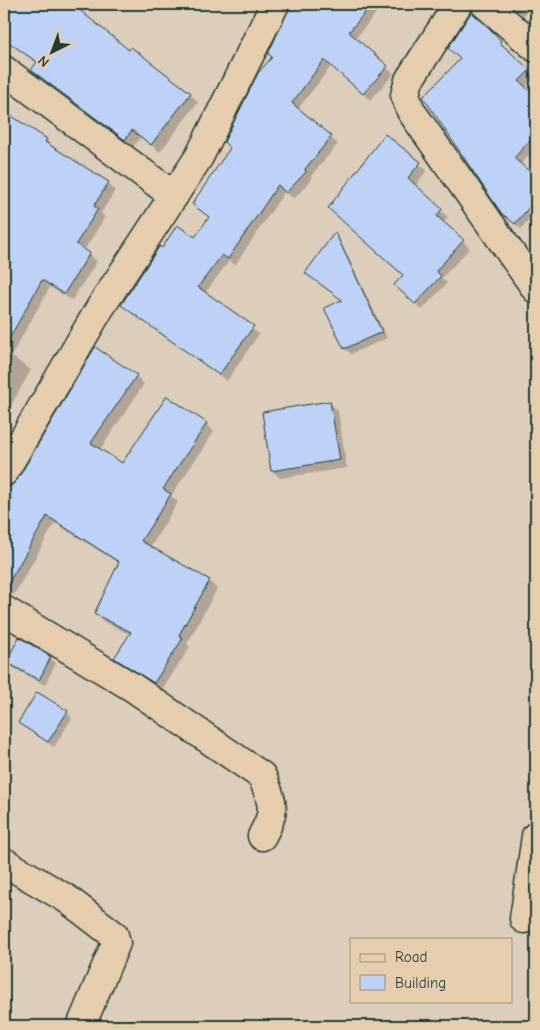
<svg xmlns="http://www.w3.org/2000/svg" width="540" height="1030" font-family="'Comic Neue',sans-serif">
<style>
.shadow{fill:#0003}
.building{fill:#bdd2f6;stroke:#1f3d34}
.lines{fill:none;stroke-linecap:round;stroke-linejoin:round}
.minor-casing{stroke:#1f3d34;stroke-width:31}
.minor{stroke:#e5cdad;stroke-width:28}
</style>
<rect width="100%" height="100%" fill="#ddcebc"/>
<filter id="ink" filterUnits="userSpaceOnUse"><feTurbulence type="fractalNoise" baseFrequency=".02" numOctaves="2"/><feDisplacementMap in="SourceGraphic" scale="10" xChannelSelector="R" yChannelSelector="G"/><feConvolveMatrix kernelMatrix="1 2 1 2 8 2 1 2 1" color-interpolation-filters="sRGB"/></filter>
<g filter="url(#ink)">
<g class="shadow">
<polygon points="4,4 53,4 129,52 190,94 198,102 160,152 141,137 133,147 33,70 38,64 4,38 8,30 4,27"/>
<polygon points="295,4 370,4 378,11 355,39 394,74 370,100 332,65 298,109 338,144 311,176 312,179 294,199 285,191 235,265 229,261 205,293 259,334 227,381 122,305 162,250 196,238 210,218 231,148 273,58 290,10"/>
<polygon points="509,4 536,4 536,17 529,10 523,16"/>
<polygon points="501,41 505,49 535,77 525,88 536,98 536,147 520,165 536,179 536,212 521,229 509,219 424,97"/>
<polygon points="4,113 46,140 54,147 53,149 108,183 115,191 101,213 105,217 84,250 97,261 72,300 50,287 11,356 31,370 10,407 4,404"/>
<polygon points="385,136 427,170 415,186 448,217 443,223 470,248 442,278 447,283 422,310 402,292 404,275"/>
<polygon points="335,234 340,240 387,338 351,354 345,349 326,308 343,301"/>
<polygon points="136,376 144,384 100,450 122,464 167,398 206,424 214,432 171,496 178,502 150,548 209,581 217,589 187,644 190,647 162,690 124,666 116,658 131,635 104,622 96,614 120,564 55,523 14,595 4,589 4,494 7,488 18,481"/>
<polygon points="330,403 338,411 347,468 280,478 272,470"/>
<polygon points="50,658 56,663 45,685 13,668 7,662"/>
<polygon points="67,712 72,718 54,747 20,723"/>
</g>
<g class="building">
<polygon points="4,4 72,4 129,50 131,47 191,93 151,145 132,130 125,140 31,70 37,62 4,39"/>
<polygon points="291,4 372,4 349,32 388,66 363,94 324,60 292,103 332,136 305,169 306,172 286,193 278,185 228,259 222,255 198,287 254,326 219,375 121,305 155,253 160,246 162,248 177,225 195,237 209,217 192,204 230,148 224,142 258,73 272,57 268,54"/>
<polygon points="472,11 494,33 501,41 499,42 530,70 519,81 536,96 536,134 514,158 536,177 536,199 515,224 501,213 423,97 460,59 448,48"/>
<polygon points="4,111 47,139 45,142 109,182 94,206 98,209 76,244 90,253 64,294 42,280 4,348"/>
<polygon points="385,134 421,162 408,178 442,209 437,216 464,240 436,271 441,276 415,304 394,285 403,275 328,208"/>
<polygon points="335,232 382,332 344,349 324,308 342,300 305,273"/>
<polygon points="95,347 137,375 91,443 122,463 167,396 207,423 163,489 171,494 141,541 210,580 179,635 183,638 154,683 114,658 131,632 94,614 119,562 47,516 4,591 4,488 11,486 17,480"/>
<polygon points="330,401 340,460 271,471 262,412"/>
<polygon points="19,637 51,657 39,680 6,662"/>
<polygon points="37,692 68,711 48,742 18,723"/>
</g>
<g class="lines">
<defs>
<g id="minor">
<polyline points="458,4 409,80 405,95 411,111 536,289"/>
<polyline points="485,4 536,48"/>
<polyline points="4,70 174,196"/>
<polyline points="4,472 100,308 199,157 275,4"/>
<path d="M4,610L132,687L262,776C273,804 277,809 262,836"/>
<polyline points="4,862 67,899 114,935 116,943 81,1026"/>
<polyline points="524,919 536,836"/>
</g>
</defs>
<use href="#minor" class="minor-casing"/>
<use href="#minor" class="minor"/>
</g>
</g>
<rect width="540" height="1030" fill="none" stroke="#e5cdad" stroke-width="20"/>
<rect x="10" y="10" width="520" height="1010" fill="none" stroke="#1f3d34" stroke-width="2" filter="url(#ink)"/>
<rect x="350" y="938" width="162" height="65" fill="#e5cdad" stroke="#96937d"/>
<rect x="360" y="954" width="25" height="8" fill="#e5cdad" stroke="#96937d"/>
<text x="395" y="962" font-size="15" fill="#1f3d34">Road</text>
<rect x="360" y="975" width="25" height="15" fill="#bdd2f6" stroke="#96937d"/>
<text x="395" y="988" font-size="15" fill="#1f3d34">Building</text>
<g transform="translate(52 52) rotate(222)" stroke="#e5cdad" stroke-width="4" paint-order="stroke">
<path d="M0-4L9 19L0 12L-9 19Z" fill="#1f3d34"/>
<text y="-8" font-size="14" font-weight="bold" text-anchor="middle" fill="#1f3d34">N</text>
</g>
</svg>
